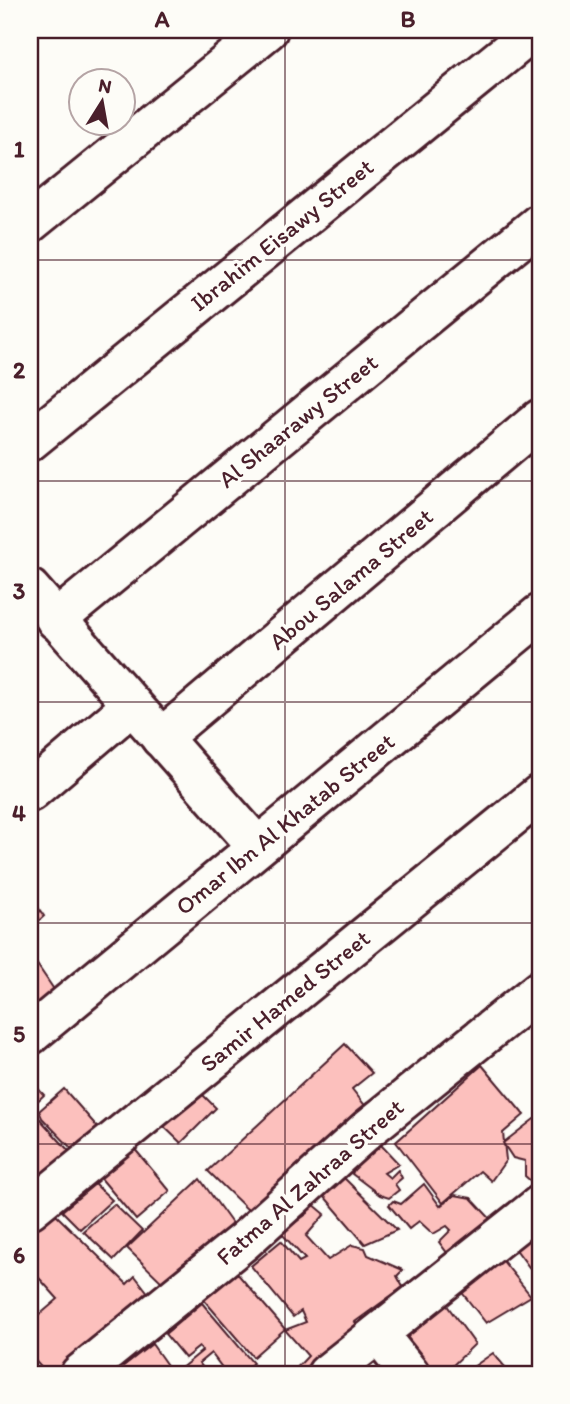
<svg xmlns="http://www.w3.org/2000/svg" width="570" height="1404" font-family="Itim,sans-serif">
<style>
.building{fill:#fcc0bd;stroke:#4a1f2b;stroke-width:2}
.lines{fill:none;stroke-linecap:round;stroke-linejoin:round}
.street-casing{stroke:#4a1f2b;stroke-width:44}
.street{stroke:#fdfcf7;stroke-width:38}
.grid{fill:none;stroke:#4a1f2b;stroke-width:2;stroke-opacity:0.55}
.labels{text-anchor:middle;stroke-width:7;stroke-linejoin:round;paint-order:stroke}
.street-label{font-size:24px;fill:#4a1f2b;stroke:#fdfcf7}
.neatline{fill:none;stroke:#4a1f2b;stroke-width:2.5}
.grid-label{font-size:23px;text-anchor:middle;font-weight:bold;fill:#4a1f2b}
</style>
<rect width="100%" height="100%" fill="#fdfcf7"/>
<filter id="ink" filterUnits="userSpaceOnUse"><feTurbulence type="fractalNoise" baseFrequency=".0143" numOctaves="2"/><feDisplacementMap in="SourceGraphic" scale="14" xChannelSelector="R" yChannelSelector="G"/><feConvolveMatrix kernelMatrix="1 2 1 2 8 2 1 2 1" color-interpolation-filters="sRGB"/></filter>
<g filter="url(#ink)">
<g class="building">
<polygon points="30,896 44,916 30,929"/>
<polygon points="30,954 55,991 30,1010"/>
<polygon points="345,1044 372,1073 352,1089 374,1117 258,1220 208,1171"/>
<polygon points="482,1065 524,1115 503,1133 506,1160 491,1181 480,1171 443,1203 396,1142"/>
<polygon points="30,1080 44,1095 30,1108"/>
<polygon points="189,1081 216,1108 181,1143 153,1116"/>
<polygon points="64,1089 100,1130 75,1152 42,1118 39,1111"/>
<polygon points="39,1118 79,1162 44,1190 30,1172 30,1126"/>
<polygon points="534,1119 540,1121 540,1189 525,1176 525,1161 513,1158 503,1143"/>
<polygon points="381,1145 399,1164 384,1173 390,1178 398,1170 402,1178 395,1184 399,1190 389,1198 380,1195 352,1174 356,1165"/>
<polygon points="133,1147 170,1191 136,1220 99,1176"/>
<polygon points="337,1171 397,1230 365,1244 318,1189"/>
<polygon points="200,1179 241,1236 172,1292 127,1248"/>
<polygon points="95,1184 112,1200 80,1229 62,1211"/>
<polygon points="424,1184 440,1206 455,1195 471,1198 497,1226 454,1262 439,1242 451,1230 447,1226 433,1234 419,1221 409,1229 389,1205 393,1201 401,1204"/>
<polygon points="307,1199 325,1214 306,1236 328,1260 352,1245 365,1248 368,1255 403,1270 397,1276 403,1287 355,1322 368,1337 315,1374 291,1374 308,1356 285,1330 306,1322 301,1311 293,1317 251,1266 281,1241 299,1262 305,1259 281,1233 308,1213"/>
<polygon points="114,1204 142,1231 114,1260 83,1231"/>
<polygon points="55,1214 127,1284 135,1276 156,1303 75,1374 47,1374 30,1355 30,1323 58,1299 30,1268 30,1232"/>
<polygon points="540,1226 540,1282 512,1244"/>
<polygon points="495,1251 531,1296 486,1323 456,1285"/>
<polygon points="230,1265 285,1329 253,1357 198,1293"/>
<polygon points="438,1293 475,1344 444,1374 427,1374 390,1332"/>
<polygon points="202,1303 253,1363 239,1374 224,1374 226,1373 211,1353 199,1363 208,1374 174,1374 202,1351 199,1347 185,1358 165,1334"/>
<polygon points="152,1344 169,1368 162,1374 113,1374"/>
<polygon points="493,1353 511,1374 463,1374"/>
</g>
<g class="lines">
<defs>
<g id="street">
<polyline points="30,223 268,30"/>
<polyline points="30,441 535,30"/>
<polyline points="30,589 257,846"/>
<polyline points="56,620 540,223"/>
<polyline points="161,738 540,419"/>
<polyline points="30,792 132,705"/>
<polyline points="30,1035 540,614"/>
<polyline points="30,1209 540,794"/>
<polyline points="378,1334 410,1374"/>
<polyline points="80,1374 244,1241 369,1128 540,990"/>
<polyline points="327,1374 540,1205"/>
</g>
</defs>
<use href="#street" class="street-casing"/>
<use href="#street" class="street"/>
</g>
</g>
<path class="grid" d="M285,30V1374M30,260H540M30,481H540M30,702H540M30,923H540M30,1144H540"/>
<g class="labels">
<g class="street-label">
<text transform="translate(282 235) rotate(-39)" y="8">Ibrahim Eisawy Street</text>
<text transform="translate(298 421) rotate(-39)" y="8">Al Shaarawy Street</text>
<text transform="translate(351 579) rotate(-40)" y="8">Abou Salama Street</text>
<text transform="translate(285 824) rotate(-39)" y="8">Omar Ibn Al Khatab Street</text>
<text transform="translate(285 1001) rotate(-39)" y="8">Samir Hamed Street</text>
<text transform="translate(310 1182) rotate(-41)" y="8">Fatma Al Zahraa Street</text>
</g>
</g>
<rect width="570" height="1404" fill="none" stroke="#fdfcf7" stroke-width="77"/>
<g transform="translate(102 102) rotate(11)"><circle r="33" fill="#fdfcf7" stroke="#b5a4a5" stroke-width="2"/>
<path d="M0-5L12 26L0 18L-12 26Z" fill="#4a1f2b"/>
<text y="-10" font-size="19" font-weight="bold" text-anchor="middle" fill="#4a1f2b">N</text>
</g>
<rect x="38" y="38" width="494" height="1328" class="neatline"/>
<g class="grid-label">
<text x="162" y="27">A</text>
<text x="408" y="27">B</text>
<text x="19" y="157">1</text>
<text x="19" y="378">2</text>
<text x="19" y="599">3</text>
<text x="19" y="821">4</text>
<text x="19" y="1042">5</text>
<text x="19" y="1263">6</text>
</g>
</svg>
